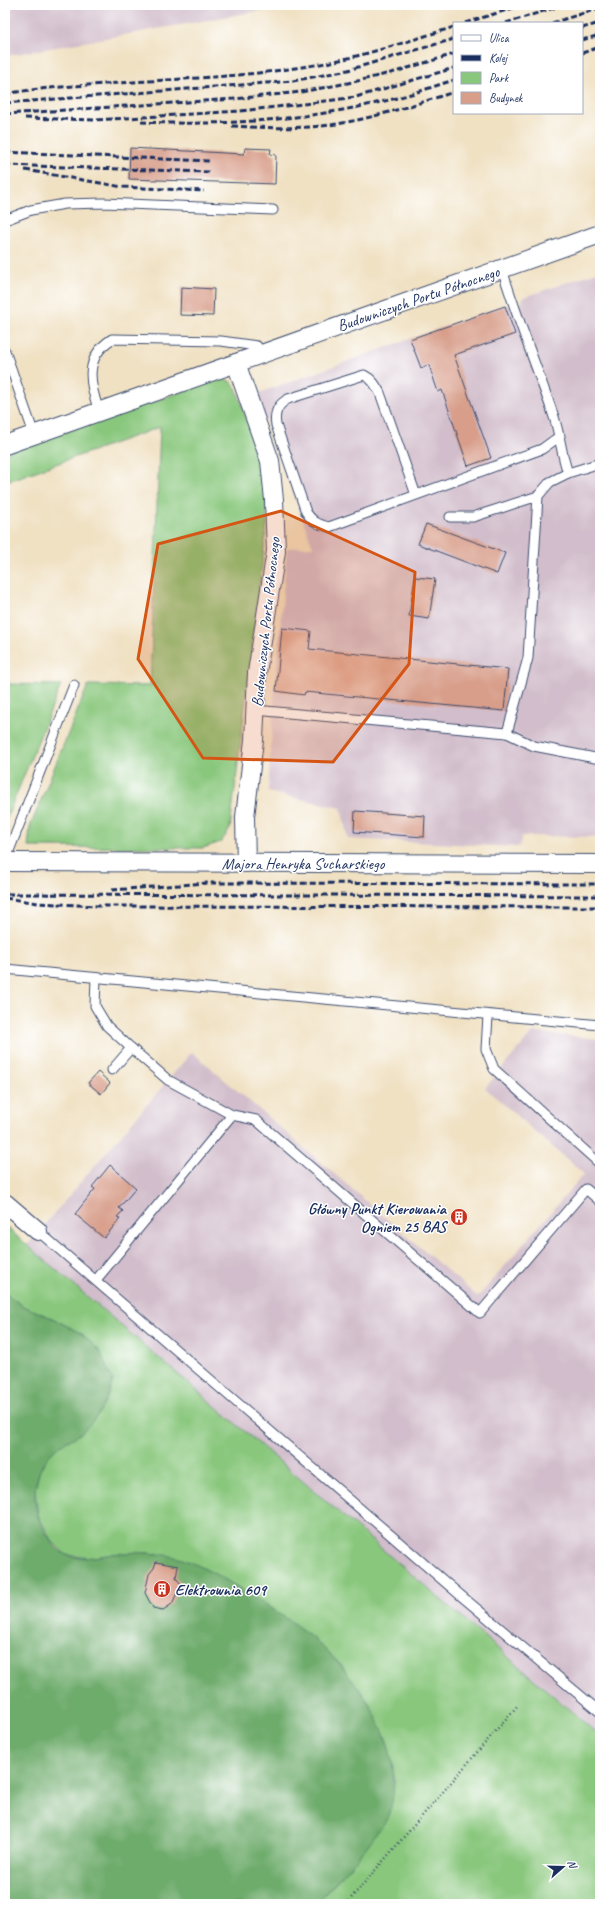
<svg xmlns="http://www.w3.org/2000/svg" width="605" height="1909" font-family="Caveat,sans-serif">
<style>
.industrial{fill:#d1bdcb}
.green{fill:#89c77d;stroke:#527b6e}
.forest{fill:#6eac6c;stroke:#446e65}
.building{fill:#d89e8a}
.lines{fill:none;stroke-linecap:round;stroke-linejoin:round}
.lane-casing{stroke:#3b4a6d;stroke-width:11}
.street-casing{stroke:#3b4a6d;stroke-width:20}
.path{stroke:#3b4a6d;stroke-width:2.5;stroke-dasharray:1 3;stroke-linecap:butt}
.lane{stroke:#fff;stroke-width:9}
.street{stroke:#fff;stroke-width:18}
.rail{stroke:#1b2f5e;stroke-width:3;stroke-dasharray:6 3;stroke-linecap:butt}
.marked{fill:#d45514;fill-opacity:0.2;stroke:#d45514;stroke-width:3;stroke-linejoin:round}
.labels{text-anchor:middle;stroke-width:3;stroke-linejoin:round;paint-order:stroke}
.street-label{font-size:16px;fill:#1b2f5e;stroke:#fff}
.poi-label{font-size:16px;font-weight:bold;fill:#1b2f5e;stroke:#fff;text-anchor:end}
</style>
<rect width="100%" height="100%" fill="#fff"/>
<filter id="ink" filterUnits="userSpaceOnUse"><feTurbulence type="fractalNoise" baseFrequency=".025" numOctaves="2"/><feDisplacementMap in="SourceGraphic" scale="8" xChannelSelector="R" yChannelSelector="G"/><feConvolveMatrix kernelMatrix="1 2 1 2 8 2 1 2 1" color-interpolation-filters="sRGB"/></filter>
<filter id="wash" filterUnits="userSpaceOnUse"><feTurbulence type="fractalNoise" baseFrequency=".012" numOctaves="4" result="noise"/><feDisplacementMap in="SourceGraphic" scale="16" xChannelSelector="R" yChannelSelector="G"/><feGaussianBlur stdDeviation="0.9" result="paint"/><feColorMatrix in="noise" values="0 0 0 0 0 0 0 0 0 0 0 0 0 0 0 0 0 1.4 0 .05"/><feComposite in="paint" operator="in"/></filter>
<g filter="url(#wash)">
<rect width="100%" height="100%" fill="#f0e1c3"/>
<g class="industrial">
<polygon points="5,5 293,5 5,56"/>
<polygon points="600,271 600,837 522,836 519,847 348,839 341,808 268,792 274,699 287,548 313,547 256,394 505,305 513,305 523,302 522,298"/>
<polygon points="533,1032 600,1039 600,1736 27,1245 192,1052 478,1297 584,1174 485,1088"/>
</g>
<g class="green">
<polygon points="218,379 230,381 236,388 265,471 267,524 230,829 221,842 203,848 28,847 30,827 88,685 150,686 160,427 5,482 5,453"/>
<polygon points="5,672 9,684 61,685 5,822"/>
<polygon points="5,1226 600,1736 600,1904 315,1904 336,1883 395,1780 387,1741 369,1703 341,1665 309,1635 267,1605 224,1579 182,1559 150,1553 121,1553 90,1558 66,1555 51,1540 38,1515 35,1489 42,1462 60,1445 81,1433 82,1334 52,1318 23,1306 5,1293"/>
</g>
<path class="forest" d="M5,1293L23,1306L52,1318L82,1334L100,1351L113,1381C106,1403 99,1417 82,1432C76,1438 68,1440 61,1445C38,1460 30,1490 38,1516C43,1529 53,1548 66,1555C81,1562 106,1554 122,1553C141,1552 164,1553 182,1559C205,1567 226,1580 247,1593C268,1606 291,1620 310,1636C358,1676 410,1748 389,1814C387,1820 382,1826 378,1831C360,1858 337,1881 315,1904H5Z"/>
<g id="blocks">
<g class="building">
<polygon points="130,148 244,154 245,148 271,149 270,154 276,155 275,184 129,179"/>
<polygon points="181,287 214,289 213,316 180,315"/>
<polygon points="505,306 515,334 454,355 491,458 468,466 442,390 438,392 429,365 421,368 410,339"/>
<polygon points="426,524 505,553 497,574 418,544"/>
<polygon points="415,577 435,579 429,619 409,616"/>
<polygon points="282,628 311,631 309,649 508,669 504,711 305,692 304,695 276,691"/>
<polygon points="355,811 425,816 424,837 354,832"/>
<polygon points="98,1072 110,1083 101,1094 88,1083"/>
<polygon points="110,1165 136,1188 119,1208 123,1211 117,1217 120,1219 104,1238 75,1214 95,1189 92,1187"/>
<polygon points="156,1562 178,1566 176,1578 181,1584 172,1604 163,1610 153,1608 145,1593 149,1574 154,1568"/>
</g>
</g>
</g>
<g filter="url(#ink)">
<use href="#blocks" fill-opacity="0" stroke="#3b4a6d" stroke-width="1"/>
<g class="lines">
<defs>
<g id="lane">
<polyline points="5,220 31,210 65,204 104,203 273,210"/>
<path d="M502,269C517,318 536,365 553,414C560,433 561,454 568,473"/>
<polyline points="5,351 34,434"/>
<path d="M99,411C89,383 84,357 112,339L221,341L257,346L260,354"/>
<path d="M416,495L380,393C375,384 372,379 364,375L288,399C277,405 274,413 276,425L306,512C313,522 317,524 329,527L542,449L560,436"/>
<polyline points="450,517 473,517 538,496"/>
<polyline points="255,710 507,733 528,658 538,496 550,482 568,473 600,463"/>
<polyline points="507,733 534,746 600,759"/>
<polyline points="5,861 74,685"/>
<polyline points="5,969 600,1025"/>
<polyline points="96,978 95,1006 107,1026 131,1048 168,1080 232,1115 256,1120 480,1313 586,1189 600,1201"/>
<polyline points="488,1016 486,1049 494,1069 600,1164"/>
<polyline points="112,1070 131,1048"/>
<polyline points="38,1231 459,1594 600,1712"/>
<polyline points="96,1280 232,1115"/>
</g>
<g id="street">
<polyline points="236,363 270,461 274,500 276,551 257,673 254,740 245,817 246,863"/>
<polyline points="5,445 600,234"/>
<polyline points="5,862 600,864"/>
<polyline points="5,1203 38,1231"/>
</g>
</defs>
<use href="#lane" class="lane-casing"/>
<use href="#street" class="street-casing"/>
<polyline class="path" points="346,1904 518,1705"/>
<use href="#lane" class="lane"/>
<use href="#street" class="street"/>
<g class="rail">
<polyline points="465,23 523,5"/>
<polyline points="506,23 563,5"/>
<polyline points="552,23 600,8"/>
<polyline points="582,28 600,23"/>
<polyline points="582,40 600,35"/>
<polyline points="582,53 600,47"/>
<path d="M5,94C38,88 71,86 105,84C168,79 233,78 295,68C350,61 402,43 454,27"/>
<polyline points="5,103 293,81 348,70 454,39"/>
<polyline points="5,114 234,99 301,92 353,82 395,72 454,54"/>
<polyline points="25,118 95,120 240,111 303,104 356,97 454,68"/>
<path d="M141,122C225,126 311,120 393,99C414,94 434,86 454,80"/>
<path d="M232,126C265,128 298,129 330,125C372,119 413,105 454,92"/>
<polyline points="5,152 209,161"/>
<polyline points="5,165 209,172"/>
<polyline points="25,170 123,187 204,191"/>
<polyline points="112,890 207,883 600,884"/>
<polyline points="7,894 600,896"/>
<polyline points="5,898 38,903 98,906 600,907"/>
</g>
</g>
</g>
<path class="marked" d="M281,511L415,572L409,664L333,762L203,758L138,659L158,544Z"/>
<defs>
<symbol id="building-disc" viewBox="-11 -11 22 22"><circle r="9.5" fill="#c8321e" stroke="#fff"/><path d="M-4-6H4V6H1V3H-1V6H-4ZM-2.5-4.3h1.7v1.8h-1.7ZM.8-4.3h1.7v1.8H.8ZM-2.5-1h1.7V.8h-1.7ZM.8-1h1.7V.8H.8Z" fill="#fff"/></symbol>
</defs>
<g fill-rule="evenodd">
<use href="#building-disc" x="449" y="1207" width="20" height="20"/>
<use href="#building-disc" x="152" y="1579" width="20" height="20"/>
</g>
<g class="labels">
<g class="street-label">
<text transform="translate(418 298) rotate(-19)" y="6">Budowniczych Portu Północnego</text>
<text transform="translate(265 622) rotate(-84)" y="6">Budowniczych Portu Północnego</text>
<text x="303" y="869">Majora Henryka Sucharskiego</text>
</g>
<g class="poi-label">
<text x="446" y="1214">Główny Punkt Kierowania<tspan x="446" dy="18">Ogniem 25 BAS</tspan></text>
<text x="175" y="1595" text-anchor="start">Elektrownia 609</text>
</g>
</g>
<rect width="605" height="1909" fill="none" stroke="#fff" stroke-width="20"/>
<rect x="453" y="22" width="130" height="92" fill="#ffffff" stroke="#a4acbf"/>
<rect x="461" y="35" width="20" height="6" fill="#ffffff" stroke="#a4acbf"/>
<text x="489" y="42" font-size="12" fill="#1b2f5e">Ulica</text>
<rect x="461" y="55" width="20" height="6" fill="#1b2f5e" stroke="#a4acbf"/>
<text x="489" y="62" font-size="12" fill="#1b2f5e">Kolej</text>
<rect x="461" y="72" width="20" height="12" fill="#89c77d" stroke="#a4acbf"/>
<text x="489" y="82" font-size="12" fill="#1b2f5e">Park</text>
<rect x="461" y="92" width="20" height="12" fill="#d89e8a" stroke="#a4acbf"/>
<text x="489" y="102" font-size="12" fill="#1b2f5e">Budynek</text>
<g transform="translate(563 1867) rotate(70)" stroke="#ffffff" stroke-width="3" paint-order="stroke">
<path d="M0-3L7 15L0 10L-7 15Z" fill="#1b2f5e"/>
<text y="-6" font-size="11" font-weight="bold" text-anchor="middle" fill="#1b2f5e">N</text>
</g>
</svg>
